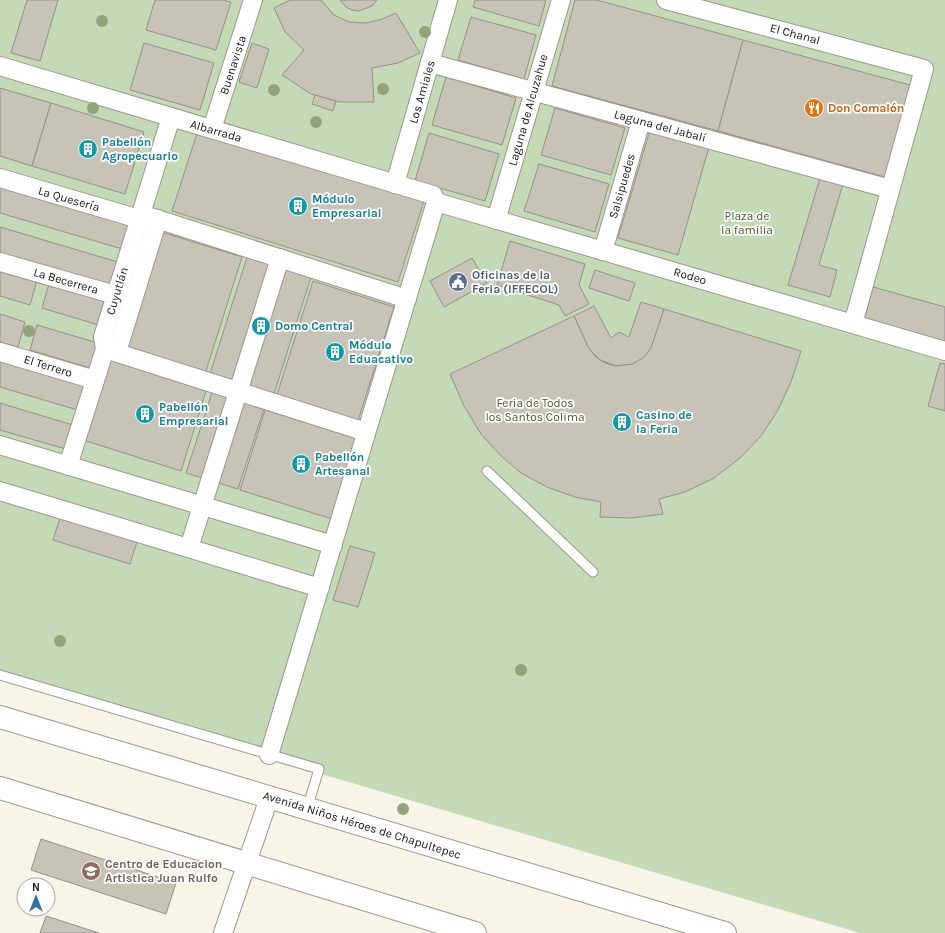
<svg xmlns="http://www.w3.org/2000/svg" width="945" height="933" font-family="Karla,sans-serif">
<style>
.green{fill:#c4d9b5}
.building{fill:#c7c4b7;stroke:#949186}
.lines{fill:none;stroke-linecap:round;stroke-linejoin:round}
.lane-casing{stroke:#9a978b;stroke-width:11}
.street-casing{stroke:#9a978b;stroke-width:20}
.secondary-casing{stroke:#9a978b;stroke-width:24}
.lane{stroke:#fff;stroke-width:9}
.street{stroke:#fff;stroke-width:18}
.secondary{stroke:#fff;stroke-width:22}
.tree{fill:#93a47b}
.labels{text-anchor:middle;stroke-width:3.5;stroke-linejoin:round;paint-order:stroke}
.street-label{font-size:12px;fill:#171611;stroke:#fff}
.food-label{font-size:12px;font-weight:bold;fill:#c56008;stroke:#fff;text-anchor:start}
.culture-label{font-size:12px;font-weight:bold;fill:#0d838f;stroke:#fff;text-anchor:start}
.park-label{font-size:12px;fill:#406221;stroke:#fff}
.service-label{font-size:12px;font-weight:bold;fill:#4e5e75;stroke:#fff;text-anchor:start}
.education-label{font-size:12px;font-weight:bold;fill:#785e54;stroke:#fff;text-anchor:start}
</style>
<rect width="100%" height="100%" fill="#f8f4e8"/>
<polygon class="green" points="0,0 945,0 945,933 860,933 0,679"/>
<g class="building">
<polygon points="27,0 58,0 40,61 11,53"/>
<polygon points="155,0 222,0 231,2 216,50 146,30"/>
<polygon points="290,0 321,0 334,15 349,22 366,23 382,19 396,13 420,53 398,63 372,68 374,102 339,102 311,94 282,75 304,50 285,32 274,8"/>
<polygon points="340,0 377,0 372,6 359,11 352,10 346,7"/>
<polygon points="475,0 546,0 539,26 473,7"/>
<polygon points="575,0 597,0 743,40 718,131 552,86"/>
<polygon points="471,17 536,35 524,79 458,60"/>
<polygon points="743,40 910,85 885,177 718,131"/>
<polygon points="144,43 214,63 200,110 130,90"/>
<polygon points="252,43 269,49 257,88 239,82"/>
<polygon points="446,77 516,98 502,145 432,125"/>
<polygon points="0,88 51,103 32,166 0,156"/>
<polygon points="315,95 336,101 333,111 312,104"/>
<polygon points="51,103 144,132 125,194 32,166"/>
<polygon points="555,108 625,128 611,175 541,155"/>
<polygon points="198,130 424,201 398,282 172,211"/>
<polygon points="650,130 709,147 678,255 618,238"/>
<polygon points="429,133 499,154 485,201 415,181"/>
<polygon points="539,164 609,184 595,232 524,211"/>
<polygon points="820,178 843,184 819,265 837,270 830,297 788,285"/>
<polygon points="0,186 133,225 126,250 0,213"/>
<polygon points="0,227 121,263 114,288 0,254"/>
<polygon points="161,232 242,257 205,374 124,349"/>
<polygon points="510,241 585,264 579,285 589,304 565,316 559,305 497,285"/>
<polygon points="248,254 312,274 273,397 209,377"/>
<polygon points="472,258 487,283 444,307 430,281"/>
<polygon points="0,269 37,280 30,305 0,296"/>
<polygon points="595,270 635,283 629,301 589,288"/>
<polygon points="313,281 394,307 357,424 276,398"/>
<polygon points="49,284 110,301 102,326 42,308"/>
<polygon points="873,287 945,307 945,343 864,320"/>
<polygon points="641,302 664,309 651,348 644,357 633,364 627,365 616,366 600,360 592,352 588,347 574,316 594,306 611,338 619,332 629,337"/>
<polygon points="664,309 801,351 791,382 778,410 761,436 740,458 714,478 685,492 659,499 663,514 632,518 600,517 601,502 575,497 547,487 521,473 500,455 481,434 464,406 450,374 574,316 588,347 596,357 605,363 616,366 633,364 644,357 651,348"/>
<polygon points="0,314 25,322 18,347 0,342"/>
<polygon points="37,325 98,343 90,368 30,350"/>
<polygon points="109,357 207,388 181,471 83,440"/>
<polygon points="0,360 88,387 81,411 0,387"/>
<polygon points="940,363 945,364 945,411 928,406"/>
<polygon points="217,377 269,393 238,489 186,473"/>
<polygon points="0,403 76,426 69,450 0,430"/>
<polygon points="266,407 361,437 335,520 240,490"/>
<polygon points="60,518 137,542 130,564 53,540"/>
<polygon points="350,546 375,553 358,607 333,600"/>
<polygon points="41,839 176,883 166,914 31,870"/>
<polygon points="46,916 99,933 40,933"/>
</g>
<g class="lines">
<defs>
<g id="lane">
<polyline points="487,471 593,572"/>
<polyline points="0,675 319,769 307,809"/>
</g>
<g id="street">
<polyline points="666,0 924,69 853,324"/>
<polyline points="430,63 890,189"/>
<polyline points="0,66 433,195 436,202 269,755"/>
<polyline points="212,129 253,0"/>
<polyline points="0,178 139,219"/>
<polyline points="395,184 448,0"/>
<polyline points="436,202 945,351"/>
<polyline points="141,214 407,299"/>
<polyline points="496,220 561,0"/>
<polyline points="603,251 641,121"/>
<polyline points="0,262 126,298"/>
<polyline points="105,349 366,432"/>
<polyline points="0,352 95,380"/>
<polyline points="117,352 158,219"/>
<polyline points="0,445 333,545"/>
<polyline points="68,466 105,349 103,337 171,117"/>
<polyline points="0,491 320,588"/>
<polyline points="189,548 280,258"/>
<polyline points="223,933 269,798"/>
</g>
<g id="secondary">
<polyline points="0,717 725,933"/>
<polyline points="0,788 475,933"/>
</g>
</defs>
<use href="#lane" class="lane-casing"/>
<use href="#street" class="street-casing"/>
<use href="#secondary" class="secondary-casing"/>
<use href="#lane" class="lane"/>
<use href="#street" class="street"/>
<use href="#secondary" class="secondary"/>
</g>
<g class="tree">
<circle cx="102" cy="21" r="6"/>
<circle cx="425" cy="32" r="6"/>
<circle cx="383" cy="89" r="6"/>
<circle cx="274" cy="90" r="6"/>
<circle cx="93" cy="108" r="6"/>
<circle cx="316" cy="122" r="6"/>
<circle cx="29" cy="331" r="6"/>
<circle cx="60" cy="641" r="6"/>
<circle cx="521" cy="670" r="6"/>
<circle cx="403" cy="809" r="6"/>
</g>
<defs>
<symbol id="restaurant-disc" viewBox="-11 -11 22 22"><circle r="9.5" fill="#e8710a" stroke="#fff"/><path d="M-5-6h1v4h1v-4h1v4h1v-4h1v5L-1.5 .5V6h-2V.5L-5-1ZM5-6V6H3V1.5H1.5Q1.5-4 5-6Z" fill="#fff"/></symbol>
<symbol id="building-disc" viewBox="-11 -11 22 22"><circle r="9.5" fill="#0f9aa8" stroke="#fff"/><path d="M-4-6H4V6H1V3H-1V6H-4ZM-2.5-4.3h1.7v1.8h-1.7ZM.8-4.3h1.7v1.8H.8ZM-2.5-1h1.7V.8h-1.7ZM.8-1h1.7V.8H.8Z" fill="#fff"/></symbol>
<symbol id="civic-disc" viewBox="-11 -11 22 22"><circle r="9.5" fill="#5c6f8a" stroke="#fff"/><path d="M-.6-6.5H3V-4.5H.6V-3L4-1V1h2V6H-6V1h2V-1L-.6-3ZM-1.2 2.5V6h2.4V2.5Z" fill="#fff"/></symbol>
<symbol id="university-disc" viewBox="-11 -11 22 22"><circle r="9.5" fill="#8d6e63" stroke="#fff"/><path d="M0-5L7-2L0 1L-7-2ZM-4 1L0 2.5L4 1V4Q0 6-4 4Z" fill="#fff"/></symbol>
</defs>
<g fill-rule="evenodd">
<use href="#restaurant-disc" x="803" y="97" width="22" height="22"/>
<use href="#building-disc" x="77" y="138" width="22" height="22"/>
<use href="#building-disc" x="287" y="195" width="22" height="22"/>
<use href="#civic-disc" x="447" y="271" width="22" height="22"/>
<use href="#building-disc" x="250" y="315" width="22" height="22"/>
<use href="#building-disc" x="324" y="341" width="22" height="22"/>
<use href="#building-disc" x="134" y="403" width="22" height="22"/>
<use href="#building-disc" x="611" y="411" width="22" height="22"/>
<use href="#building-disc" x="290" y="453" width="22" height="22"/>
<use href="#university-disc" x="80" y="860" width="22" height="22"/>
</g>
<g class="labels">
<g class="street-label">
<text transform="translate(795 34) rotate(15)" y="4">El Chanal</text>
<text transform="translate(233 65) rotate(-72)" y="4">Buenavista</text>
<text transform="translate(422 92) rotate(-74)" y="4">Los Amiales</text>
<text transform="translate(528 110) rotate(-74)" y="4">Laguna de Alcuzahue</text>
<text transform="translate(660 126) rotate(15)" y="4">Laguna del Jabalí</text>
<text transform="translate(216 131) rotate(16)" y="4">Albarrada</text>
<text transform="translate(622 186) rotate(-74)" y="4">Salsipuedes</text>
<text transform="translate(69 199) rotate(16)" y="4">La Quesería</text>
<text transform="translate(690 276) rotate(16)" y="4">Rodeo</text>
<text transform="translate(66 281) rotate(16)" y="4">La Becerrera</text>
<text transform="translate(117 291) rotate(-73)" y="4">Cuyutlán</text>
<text transform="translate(48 366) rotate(17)" y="4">El Terrero</text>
<text transform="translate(362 825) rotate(17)" y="4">Avenida Niños Héroes de Chapultepec</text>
</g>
<g class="food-label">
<text x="828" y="112">Don Comalón</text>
</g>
<g class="culture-label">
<text x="102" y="146">Pabellón<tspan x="102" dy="14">Agropecuario</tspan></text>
<text x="312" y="203">Módulo<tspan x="312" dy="14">Empresarial</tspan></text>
<text x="275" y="330">Domo Central</text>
<text x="349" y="349">Módulo<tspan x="349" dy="14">Eduacativo</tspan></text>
<text x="159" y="411">Pabellón<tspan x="159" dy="14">Empresarial</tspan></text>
<text x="636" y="419">Casino de<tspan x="636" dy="14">la Feria</tspan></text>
<text x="315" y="461">Pabellón<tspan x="315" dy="14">Artesanal</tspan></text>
</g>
<g class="park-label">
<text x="747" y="220">Plaza de<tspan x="747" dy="14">la familia</tspan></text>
<text x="535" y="407">Feria de Todos<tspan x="535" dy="14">los Santos Colima</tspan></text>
</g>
<g class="service-label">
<text x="472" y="279">Oficinas de la<tspan x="472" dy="14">Feria (IFFECOL)</tspan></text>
</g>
<g class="education-label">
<text x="105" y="868">Centro de Educacion<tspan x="105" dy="14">Artistica Juan Rulfo</tspan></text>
</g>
</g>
<g transform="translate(36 897)"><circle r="19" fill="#ffffff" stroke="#a2a2a0"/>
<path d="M0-3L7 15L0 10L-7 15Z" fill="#2c75a9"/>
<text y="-6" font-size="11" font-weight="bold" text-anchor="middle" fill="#171611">N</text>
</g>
</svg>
